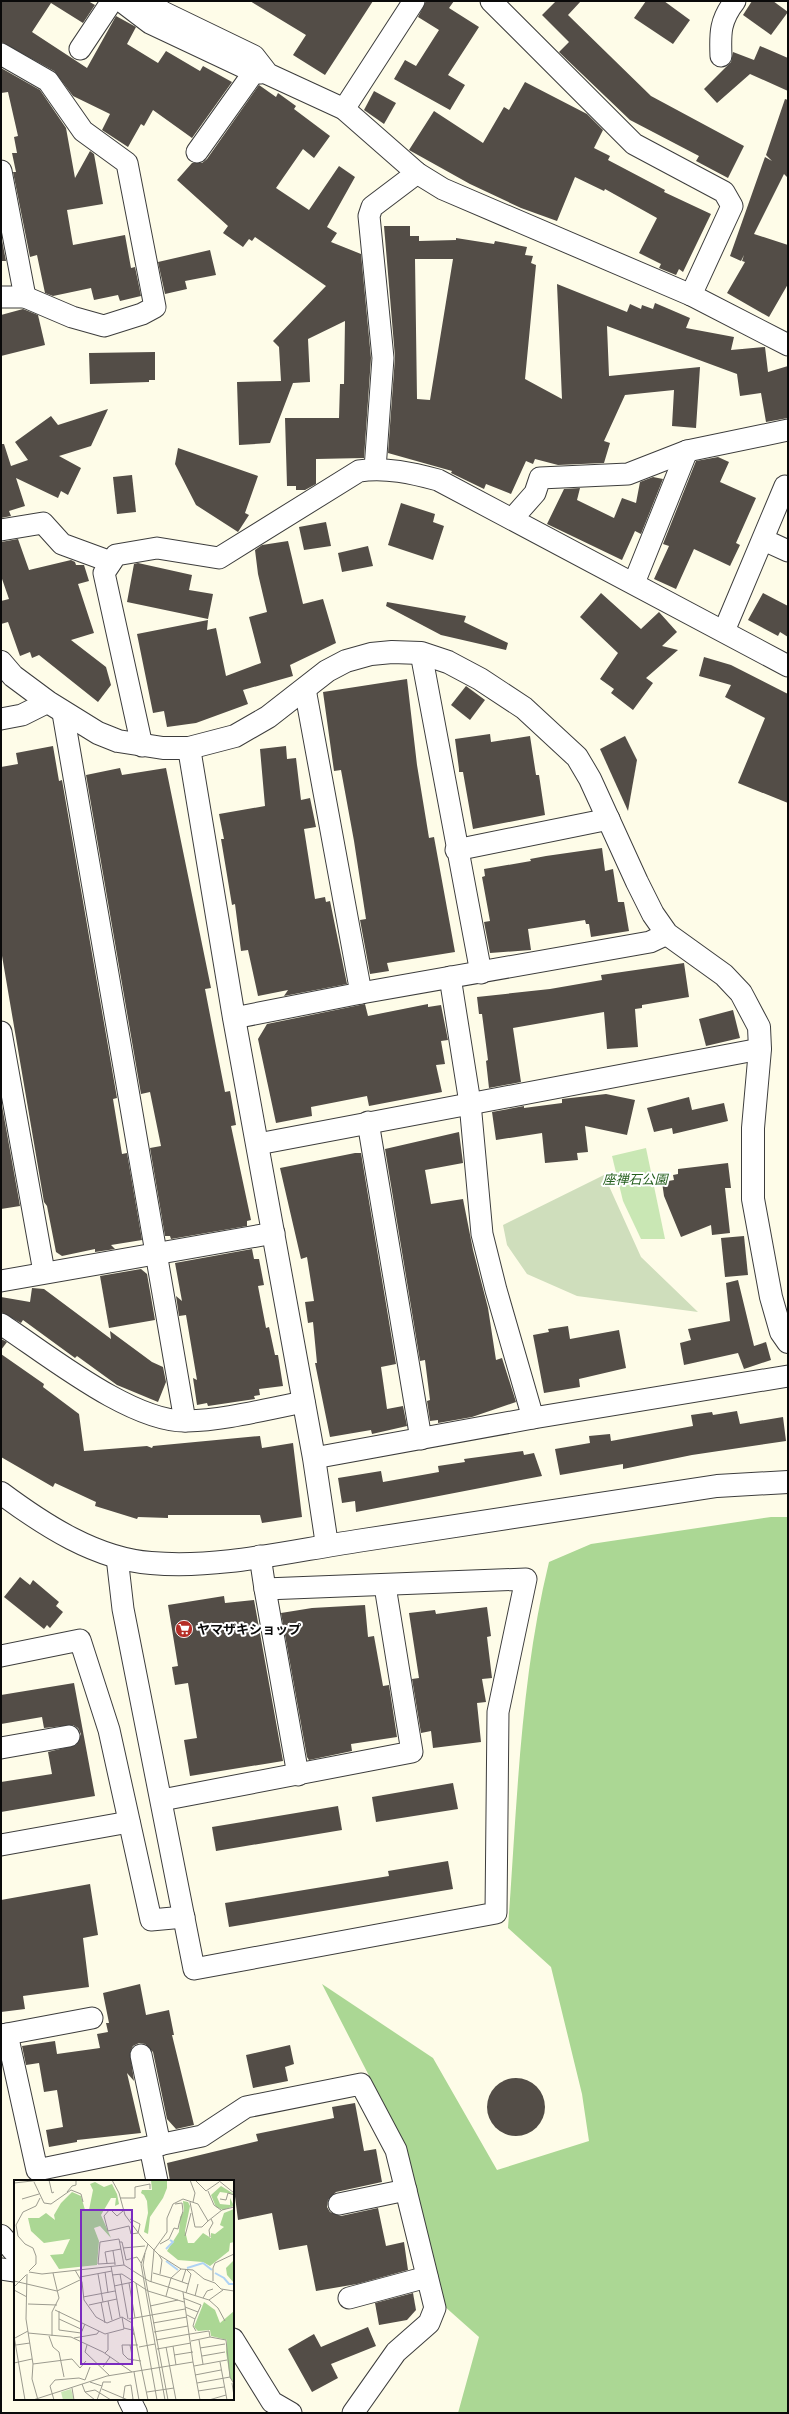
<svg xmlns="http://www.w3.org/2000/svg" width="789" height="2414" font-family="'Source Serif 4','Noto Sans JP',serif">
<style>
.green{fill:#c9e7b4}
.forest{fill:#abd794}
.cemetery{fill:#cfdebc}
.building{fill:#534d47;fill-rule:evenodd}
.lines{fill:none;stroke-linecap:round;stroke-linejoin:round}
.minor-casing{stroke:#3d3d3d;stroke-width:23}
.tertiary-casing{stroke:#3d3d3d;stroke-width:24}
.minor{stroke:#fff;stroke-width:21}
.tertiary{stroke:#fff;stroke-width:22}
.labels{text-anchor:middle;stroke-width:4;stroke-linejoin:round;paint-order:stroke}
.park-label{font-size:13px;font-style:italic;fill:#255f1e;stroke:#fff}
.poi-label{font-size:13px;font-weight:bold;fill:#0a0a0a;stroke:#fff;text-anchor:start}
.inset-river{fill:none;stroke:#afd3f4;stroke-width:2}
.inset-road{fill:none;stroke:#9c9b8f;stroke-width:1}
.view{fill:#7b2cbf;fill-opacity:0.15;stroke:#7b2cbf;stroke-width:2}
.inset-edge{fill:none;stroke:#0a0a0a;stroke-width:2}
</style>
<rect width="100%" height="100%" fill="#fefce8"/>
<polygon class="green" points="646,1148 665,1239 641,1239 623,1201 612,1156"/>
<path class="forest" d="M771,1517H788V2413H458L479,2337L443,2305L405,2146L322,1984L433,2058L497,2170L589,2141L582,2094L551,1967L508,1928C517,1806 520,1681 549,1562L591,1544Z"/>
<polygon class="cemetery" points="604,1175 641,1257 698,1312 577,1296 527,1274 507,1245 503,1225"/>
<g class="building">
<polygon points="1,1 88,1 95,5 83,23 51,3 32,32 87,68 116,16 136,27 127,44 158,63 166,51 200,71 203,66 232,82 192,138 153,110 144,126 141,124 128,147 102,130 110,114 73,96 54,71 1,42"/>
<polygon points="250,1 373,1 325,75 293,55 306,35"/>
<polygon points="426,1 454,1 449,8 479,27 448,75 465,85 450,110 394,79 405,60 416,66 439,30 418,17"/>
<polygon points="556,1 581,1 568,15 651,96 744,146 728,178 696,161 699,156 630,120 559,52 569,42 542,15"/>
<polygon points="646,1 664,1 690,20 673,44 634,18"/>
<polygon points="752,1 773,1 788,12 771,35 743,15"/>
<polygon points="760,46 788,58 788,91 750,74 717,103 704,89 731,62 733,52 754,60"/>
<polygon points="1,68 40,90 66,128 75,178 90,151 94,154 103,204 67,210 73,245 125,235 131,268 135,267 141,296 120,301 118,295 94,300 91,288 53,296 45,293 37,255 30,257 13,172 16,172 12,153 17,153 14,137 18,136 8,92 1,93"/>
<polygon points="525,82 587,114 603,130 594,148 610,156 608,160 665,190 664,192 711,214 683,272 679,269 676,275 659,268 661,264 639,253 657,218 605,189 604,191 575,177 557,221 521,208 470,184 409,150 434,111 483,143 504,107 509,110"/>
<polygon points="259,85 276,97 278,93 296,106 294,109 330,136 314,158 303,149 276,188 309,210 339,166 355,177 327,227 337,233 331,242 361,254 371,358 364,458 316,459 316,484 305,490 296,490 296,486 287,486 285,418 339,418 340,384 344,384 345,321 308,339 310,382 293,383 270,443 239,445 237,382 281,381 279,347 273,341 326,286 255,237 252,241 249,239 243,247 223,233 228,226 177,180 192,163 202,163 207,159"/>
<polygon points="374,91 396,103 384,124 364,110"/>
<polygon points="785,99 788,100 788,178 784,174 754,234 788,245 788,284 769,317 727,293 745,262 742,261 744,255 741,261 730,256 765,157 772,161 766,155"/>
<path d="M384,226H410V236H419V241L456,240V238L494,244L495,241L527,247L525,255L533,256L531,263L536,265L525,379L562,399L557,284L627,312L630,304L641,309L642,305L653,309L655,303L690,318L686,328L734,337L731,350L765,347L768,372L788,366V418L766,422L761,393L740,396L737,374L607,326L609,376L700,367L696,428L672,426L674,390L625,395L604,441L610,443L604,463L558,465L535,459L533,464L526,461L511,494L486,484L484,489L451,473L452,471L388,453L395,357ZM415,259H453L430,400L417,399Z"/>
<polygon points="1,235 6,261 1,261"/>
<polygon points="210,250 216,275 185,281 187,289 165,294 158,262"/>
<polygon points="23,309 38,315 45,345 1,356 1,315"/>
<polygon points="155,352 155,380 149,380 149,382 90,384 89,353"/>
<polygon points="108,409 91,446 59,456 81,468 68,495 61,491 58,498 16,478 25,506 9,511 11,516 1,518 1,444 4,444 11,466 28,460 15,442 51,416 58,425"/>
<polygon points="178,448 258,476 245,513 249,515 238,532 196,505 175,464"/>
<polygon points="718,457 729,462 720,482 756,498 736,543 740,545 730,566 694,549 676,589 654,579 669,546 663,544 696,461"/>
<polygon points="132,475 136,512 117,514 113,477"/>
<polygon points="653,477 663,479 641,534 635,531 622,560 547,524 564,489 580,488 577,500 614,518 622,498 636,503 640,482"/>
<polygon points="401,503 435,514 433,522 444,526 433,560 388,545"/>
<polygon points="326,522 331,546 304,550 299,527"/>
<polygon points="18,539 29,570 71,560 75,562 76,565 84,565 89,581 78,584 94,633 71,640 106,667 111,685 98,702 39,655 32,658 30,652 20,656 8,622 1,624 1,601 9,599 1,576 1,542"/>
<polygon points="288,541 303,604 323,599 336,643 290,665 293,676 243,690 248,704 196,723 167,727 164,711 153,713 137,634 208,620 207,630 216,628 226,676 261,663 249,617 267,612 258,574 255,550 262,545"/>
<polygon points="368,546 373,566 342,572 338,553"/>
<polygon points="138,563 192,575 189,590 213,594 208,619 127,602 134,564"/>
<polygon points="601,593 641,629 659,612 677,632 662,646 678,650 646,678 653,683 633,710 611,693 614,689 600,679 618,653 580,617"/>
<polygon points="763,593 788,606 788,637 780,632 778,636 748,620"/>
<polygon points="387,602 466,616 464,622 508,643 506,650 441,635 386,606"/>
<polygon points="704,657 731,665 788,694 788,803 738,783 765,718 725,697 731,685 699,676"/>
<polygon points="407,679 417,765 429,838 434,837 455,952 387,963 389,971 370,974 360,920 366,919 354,841 341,770 334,771 323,692"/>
<polygon points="466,686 485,700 470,720 451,705"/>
<polygon points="490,734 491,742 530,736 536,775 539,775 545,815 473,829 463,772 459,772 459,769 455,739"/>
<polygon points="625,736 637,760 628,811 600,749"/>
<polygon points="53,746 59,781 62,780 117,1098 113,1099 122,1154 127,1153 142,1240 111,1245 115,1249 95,1252 95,1249 62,1256 56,1252 47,1206 44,1202 1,950 1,767 18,764 16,753"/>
<polygon points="286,746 287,759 296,758 301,800 310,798 316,827 304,829 315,899 325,897 326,902 330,901 347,984 284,996 288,990 258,996 248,950 241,951 235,904 232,905 221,839 224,839 219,814 265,806 260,749"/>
<polygon points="120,768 122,775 166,768 211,988 205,989 216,1046 225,1092 230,1091 236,1125 231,1126 251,1220 247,1221 247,1226 171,1239 170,1236 165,1236 150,1148 161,1146 150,1092 141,1094 86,775"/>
<polygon points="602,848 605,871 613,869 618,902 624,902 629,931 591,937 589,924 586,924 585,920 528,929 531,950 490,953 484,922 490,921 482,877 485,876 484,869 531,861 530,859 546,856"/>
<polygon points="684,963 689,997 642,1005 642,1008 635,1009 638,1047 607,1049 604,1012 513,1028 521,1082 489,1088 486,1061 488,1060 482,1014 479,1014 477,997 550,989 602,980 601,975"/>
<polygon points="365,1004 368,1016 428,1004 428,1007 441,1005 448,1040 441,1041 445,1064 436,1065 442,1092 369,1106 367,1096 311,1107 312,1116 276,1123 258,1039 267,1024"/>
<polygon points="733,1010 740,1038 706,1046 699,1019"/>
<polygon points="606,1094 635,1100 627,1135 585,1126 588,1152 577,1153 578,1160 545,1163 542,1133 496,1140 492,1112 524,1106 524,1108 562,1103 562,1099"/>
<polygon points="689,1097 692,1110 724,1103 728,1121 673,1134 672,1128 654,1132 647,1108"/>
<polygon points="1,1100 20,1206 1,1209"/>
<polygon points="459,1132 463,1163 425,1170 431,1204 463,1199 473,1250 488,1308 496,1360 502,1358 516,1402 472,1417 438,1423 438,1420 430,1421 427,1401 430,1400 425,1360 420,1361 385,1149"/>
<polygon points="355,1153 361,1153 396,1364 381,1367 387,1409 403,1406 407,1426 372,1434 371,1430 330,1437 315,1363 317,1363 313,1322 308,1323 305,1302 314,1301 307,1257 301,1259 280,1168"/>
<polygon points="728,1163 731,1188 725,1188 730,1233 712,1235 711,1225 681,1237 664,1196 662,1182 674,1180 673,1175 678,1174 678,1169"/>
<polygon points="744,1236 748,1275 725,1277 721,1238"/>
<polygon points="252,1249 254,1259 259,1259 264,1285 258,1286 266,1328 269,1327 275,1355 278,1355 283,1386 259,1389 260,1395 254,1396 255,1399 208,1406 207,1403 197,1405 193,1378 197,1380 186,1315 179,1316 176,1296 182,1301 175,1263"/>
<polygon points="141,1269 147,1274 155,1320 109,1328 100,1276"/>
<polygon points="738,1280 754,1346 766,1342 771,1360 744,1369 738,1353 684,1365 680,1343 691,1340 688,1329 730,1321 726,1283"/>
<polygon points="32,1288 44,1289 111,1339 110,1331 152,1362 163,1367 166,1382 158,1402 117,1385 77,1356 75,1358 23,1320 21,1323 1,1312 1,1297 30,1302"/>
<polygon points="568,1326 570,1339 619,1330 626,1368 579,1379 580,1387 544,1393 533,1335 549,1332 548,1329"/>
<polygon points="1,1339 7,1342 1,1350"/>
<polygon points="1,1354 44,1384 43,1387 79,1414 84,1451 147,1446 152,1448 153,1446 260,1436 262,1448 293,1443 302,1517 262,1523 260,1515 168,1515 168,1518 138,1517 137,1519 95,1506 96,1502 55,1483 53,1487 1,1457"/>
<polygon points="737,1411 740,1424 783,1417 786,1441 692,1455 623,1469 623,1464 560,1475 555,1449 590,1443 589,1436 610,1434 611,1441 693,1426 691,1415 712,1412 713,1415"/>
<polygon points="523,1451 524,1455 534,1453 542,1476 356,1512 355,1501 342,1503 338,1478 381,1471 383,1482 439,1472 438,1466 465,1462 464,1459"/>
<polygon points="20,1577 30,1585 33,1580 59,1602 56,1606 63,1612 50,1628 47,1625 44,1629 4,1597"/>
<polygon points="224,1596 225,1603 254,1600 283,1761 190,1776 184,1740 197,1738 188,1683 175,1685 172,1667 178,1666 168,1605"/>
<polygon points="365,1605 368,1637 374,1636 383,1686 389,1685 397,1737 351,1744 352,1751 309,1760 307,1757 281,1613 312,1608"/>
<polygon points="487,1607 491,1636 487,1637 492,1678 482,1679 486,1702 477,1703 481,1742 433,1748 431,1731 421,1733 412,1679 419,1678 409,1613 435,1610 436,1614"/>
<polygon points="74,1683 95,1796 1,1812 1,1782 52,1774 48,1752 76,1745 81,1734 78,1728 73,1725 44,1728 42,1717 1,1724 1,1695"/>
<polygon points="453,1783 458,1809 376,1822 372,1797"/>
<polygon points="338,1806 342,1830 216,1851 212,1827"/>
<polygon points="448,1861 453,1889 229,1927 225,1903 389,1876 388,1871"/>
<polygon points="90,1884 98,1935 83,1938 89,1987 23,1996 25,2009 1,2012 1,1900"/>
<polygon points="140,1984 146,2015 169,2010 174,2035 172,2035 194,2125 176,2129 167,2119 153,2052 145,2044 139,2043 133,2046 130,2052 134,2081 127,2073 141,2133 77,2140 77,2142 49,2147 46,2130 63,2127 57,2090 44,2092 39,2063 26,2065 22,2046 55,2041 57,2054 100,2048 97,2034 108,2032 106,2023 109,2023 103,1993"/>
<polygon points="290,2045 294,2064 285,2067 288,2081 253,2088 246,2055"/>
<circle cx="516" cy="2107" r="29"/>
<polygon points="355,2103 364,2151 376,2149 382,2182 336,2192 328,2200 327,2207 330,2212 341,2216 378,2208 386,2246 404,2242 408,2270 357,2284 316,2291 307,2245 279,2250 272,2213 238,2220 233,2181 170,2181 167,2163 258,2141 256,2134 334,2118 332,2107"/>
<polygon points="413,2293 416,2310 407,2320 379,2325 375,2303"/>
<polygon points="368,2327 376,2346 331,2364 338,2378 312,2392 288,2349 314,2334 321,2347"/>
</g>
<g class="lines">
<defs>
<g id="minor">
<polyline points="121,1 150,23 254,72 261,73"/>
<polyline points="148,1 163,12 254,56 268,74 344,109 417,173 443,189 691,295 788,345"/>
<polyline points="491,1 634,144 724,192 732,206 691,295"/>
<polyline points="80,49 112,1"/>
<polyline points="1,54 48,81 83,131 127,163 155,307 142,314 104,326 72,317 25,297 1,297"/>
<path d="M721,56C720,33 720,20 735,1"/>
<polyline points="344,109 414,1"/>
<polyline points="197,152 254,72"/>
<polyline points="1,171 25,297"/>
<polyline points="375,469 383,358 369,216 372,207 417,173"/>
<polyline points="512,519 535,493 540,478 628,474 687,451 788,430"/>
<polyline points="1,530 43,523 62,544 111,562"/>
<polyline points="764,540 788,551"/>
<polyline points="634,583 687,451"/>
<polyline points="724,631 785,486 788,487"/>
<polyline points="421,653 481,973"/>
<polyline points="305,689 361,993"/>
<polyline points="63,713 185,1421"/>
<polyline points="1,719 22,715 48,702"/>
<path d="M142,746L104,573L116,555L157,548L219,558L359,471C386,467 412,473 438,480L788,666"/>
<polyline points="456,850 609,819"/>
<polyline points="450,977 470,1103 482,1234 496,1290 533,1418"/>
<polyline points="234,1018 361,993 650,942 667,934"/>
<polyline points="1,1032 44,1272"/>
<polyline points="368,1122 421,1439"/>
<polyline points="258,1144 760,1049"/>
<polyline points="1,1281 274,1233"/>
<path d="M1,1324C47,1354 132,1423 187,1421C226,1420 266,1409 304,1402"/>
<polyline points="314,1458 533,1418 788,1376"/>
<polyline points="117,1557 123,1609 194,1969 496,1913 498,1712 526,1579 265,1589 260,1556"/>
<polyline points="265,1589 298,1775"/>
<polyline points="1,1656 80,1640 109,1730 151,1920 184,1917"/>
<polyline points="1,1748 69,1736"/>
<polyline points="162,1800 412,1752 385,1586"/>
<polyline points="1,1845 129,1822"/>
<polyline points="7,2034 92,2018"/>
<polyline points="1,2035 7,2034 37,2170 202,2136 246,2107 361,2084 396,2150 435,2308 429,2323 396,2352 353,2413"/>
<polyline points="141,2055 160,2145"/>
<polyline points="150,2147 157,2181"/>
<polyline points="339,2204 406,2190"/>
<polyline points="1,2269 15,2271"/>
<polyline points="349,2298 427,2277"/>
<polyline points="233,2339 272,2402 291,2413"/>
</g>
<g id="tertiary">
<polyline points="1,662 13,676 48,702 98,733 118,741 163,748 189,748 235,736 268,717 327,671 346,661 371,654 392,652 421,653 448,662 480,679 524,708 577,757 590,779 637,882 653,914 667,934 724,975 741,993 759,1027 760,1049 753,1128 753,1199 771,1297 781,1332 788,1342"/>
<polyline points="189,748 234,1018 314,1458 327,1545"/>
<path d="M1,1493C44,1525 96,1559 151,1563C219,1569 290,1551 357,1541C477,1523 597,1505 717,1486L788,1482"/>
<polyline points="1,2236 15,2252"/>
<polyline points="129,2399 136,2413"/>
</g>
</defs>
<use href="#minor" class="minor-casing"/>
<use href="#tertiary" class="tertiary-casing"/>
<use href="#minor" class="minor"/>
<use href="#tertiary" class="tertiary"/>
</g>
<defs>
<symbol id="supermarket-disc" viewBox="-11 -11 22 22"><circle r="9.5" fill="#b52e27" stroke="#fff"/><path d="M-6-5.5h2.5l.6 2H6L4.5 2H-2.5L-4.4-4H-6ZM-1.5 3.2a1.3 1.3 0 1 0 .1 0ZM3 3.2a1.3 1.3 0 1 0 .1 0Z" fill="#fff"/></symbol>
</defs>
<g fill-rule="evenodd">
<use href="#supermarket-disc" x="174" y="1619" width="20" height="20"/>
</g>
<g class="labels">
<g class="park-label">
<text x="635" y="1184">座禅石公園</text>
</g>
<g class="poi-label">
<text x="197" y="1634">ヤマザキショップ</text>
</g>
</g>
<g transform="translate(14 2180)">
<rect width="220" height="220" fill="#fefce8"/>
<path d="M57,209L60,220H49L47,212Z" fill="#c9e7b4"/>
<path d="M137,0H153V8L149,18L136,37L134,54L130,52L134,33L133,21L130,15L127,13L128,10H138ZM81,2L90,7L98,4L103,14L105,24L101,26L102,18H97L87,35L97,58L86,46L80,48L85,61L83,85L45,89L36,75L49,74L56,59L30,63L17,51L14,38H25L32,33L41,40L40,35L47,23L58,12L67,16L71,30H75L79,10L76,4ZM207,6L220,14L206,12L203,17L206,24L216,25V18L220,26L209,30L202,27L197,15ZM169,21L174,22L176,26L171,51L174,63H180L189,53L197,58V53L201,54L210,47L206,45L210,33L220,29V62L216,63L215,71L196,86L189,82L164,80L153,71L165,52L166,37L170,31ZM220,80V103L213,95L212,88ZM190,122L201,130L206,143L220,131V203L216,198L212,172L213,160L197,156L196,150L184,151L180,147Z" fill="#abd794"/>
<path class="inset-river" d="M152,69L159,62L156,60M152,81L164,90M173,88L189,83L198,90M201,93L210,98L215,104H220"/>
<path class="inset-road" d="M35,0L38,13L40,12M98,0L105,13L111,35L129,59L145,75L167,89L179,90L190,99L201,103L207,109L220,111M176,0L181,13L179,22M181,0L192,11L205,2M204,0L220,13M20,2L30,23L37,24L57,10L67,14L69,22M0,3L27,0M194,11L200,25L207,30M53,12L58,6L62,5V0M106,18H121V7L136,4V9M8,19L25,14M206,19L212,20L214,13L220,15M176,22L181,47H188L194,41M109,31L103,36L96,29L90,36L94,51L115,46L117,54L124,53M116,39L126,44L124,53M171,56L177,33M196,57L195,50L199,43L197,39M106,62H108L112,80L123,77L127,83M134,64L127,84L151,220M146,64L155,59L160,48L164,49L165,44L169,31L168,23L161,24M109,68L131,66M99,71L101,83M131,73L129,85L154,220M145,75L148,80L146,94M93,83L91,72L107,69M101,85V83L84,84L86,62L105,59L110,85M97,86L106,137M61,90L68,102L70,120L82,137L93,143L108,137L118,143L134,220M15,91L22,84V76L19,68L11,64L4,56L2,45L9,32L22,26L26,18M15,92L28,94L110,85L135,101L195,120L204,128L211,141M91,92L94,113M139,93L157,98M13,94L12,139L19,184L18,199L24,220M84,94L89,122M106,94L114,139M98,95L108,94L134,111L170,122M66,97L98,91M157,98L174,104M0,101L43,111L68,99M199,101V88L201,83L220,74M137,102L140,70L153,52V38L159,24L169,19L184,24L194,41L208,30L220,27M168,102L172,89L177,94L172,113M115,103L121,138M122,103L143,220M100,106L119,102M0,107L12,95M0,110L13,117M152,116L157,98L167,89M181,116L184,104M69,117L101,111M169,118L187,125L181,139M189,118L193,111L199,109M195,120L209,110M94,121L98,140M87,122L91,143M14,124L43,125M75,125L103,119M136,126L164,120M171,127L184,132M41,130L91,154L110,149L108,137M45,131V150L67,153L71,144M173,135L181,139L179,146L182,151M45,139L69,150M115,139L171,129M139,143L173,137M110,148L118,150L120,155M140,152L174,146M14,153L57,157L89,172L118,192M176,154L195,151L196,157L212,160L216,197L220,204M0,156L11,220M35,156L39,167L45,172L50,197M38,156V132L45,118L39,93M1,158L14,151M60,158L83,154L85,151M142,160L176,154M185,160L189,184M177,161L196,157M2,165L16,163M73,165L71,172L96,196M116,165L119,181M124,165H108L109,174L114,179L127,181M159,166L162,185M125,167L141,164M152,167L162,220M186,168L211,164M143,169L177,163M91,173L94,170V154M160,175L179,172M188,176L211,172M179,182L186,220M206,182L213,220M0,183L18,179M19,184L58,179L66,188L72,181M180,186L213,180M89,187L96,177M120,192L125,220M181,195L207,190M71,200L76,187M76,202L88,206L83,220M183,203L216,197M218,203L220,216M68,204L71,212L81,220M88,206L89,202H97M58,208L60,220M88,209L114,220M184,211L210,207M71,212L81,210L97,220M133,212L160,208M19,220L93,196L179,182L169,112M40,220L36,206L41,200L65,198L71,200M109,220L111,206L117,205L119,219L116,220M195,220L212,215"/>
<path class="view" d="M67,30H118V184H67Z"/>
<rect width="220" height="220" class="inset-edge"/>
</g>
<rect width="789" height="2414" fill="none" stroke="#0a0a0a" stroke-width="4"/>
</svg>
